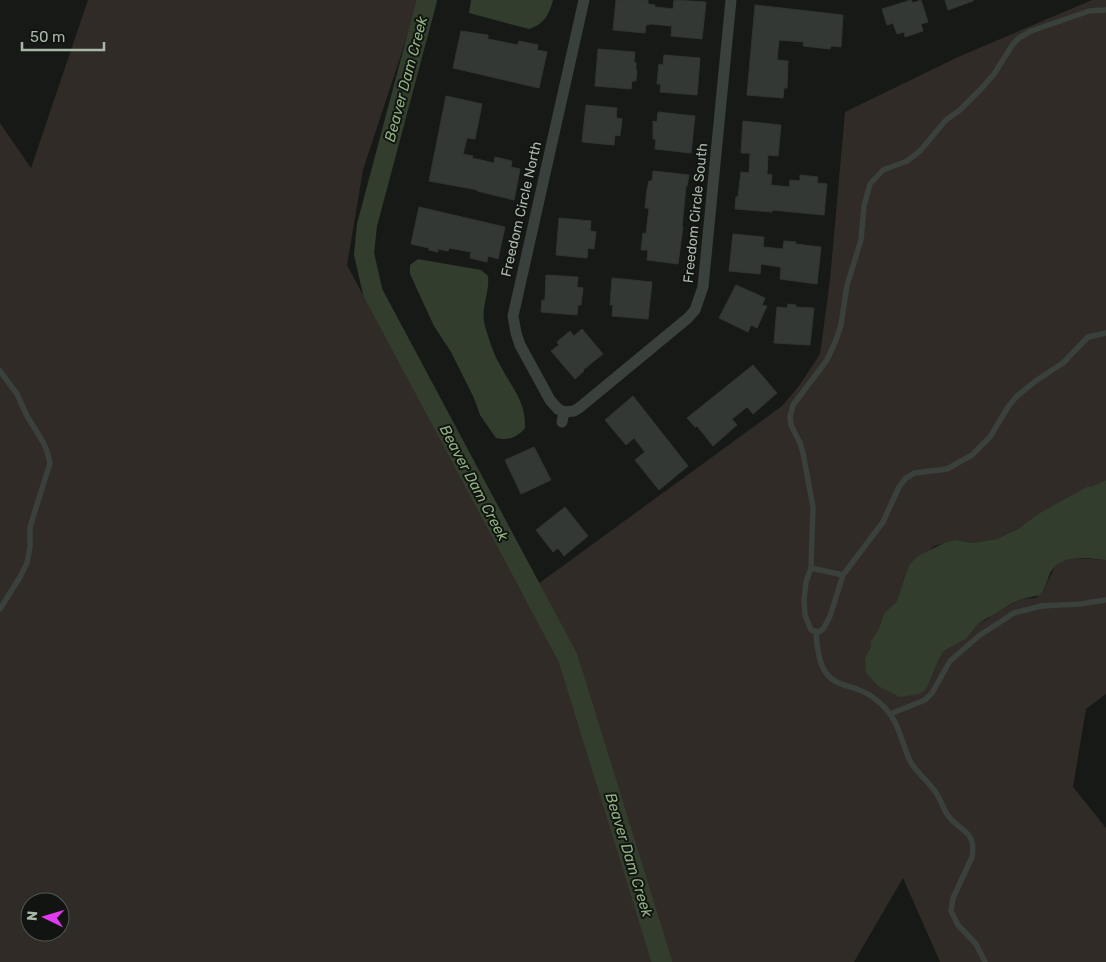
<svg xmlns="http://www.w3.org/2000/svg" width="1106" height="962" font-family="Rubik,sans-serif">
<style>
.green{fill:#312b27;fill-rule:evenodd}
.water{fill:#323d2d}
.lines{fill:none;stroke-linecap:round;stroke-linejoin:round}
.river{stroke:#323d2d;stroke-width:20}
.building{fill:#343835;stroke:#313532}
.service{stroke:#3a403b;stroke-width:5.5}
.minor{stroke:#3a403b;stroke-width:11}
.labels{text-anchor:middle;stroke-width:4;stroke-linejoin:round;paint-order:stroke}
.street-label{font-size:14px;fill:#aab8a9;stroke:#121412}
.water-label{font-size:15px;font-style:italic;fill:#8fb381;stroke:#121412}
</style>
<rect width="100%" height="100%" fill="#171917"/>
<path class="green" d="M88,0H419L363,170L347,265L523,595L782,406L799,386L820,354L830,280L845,112L958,57L1092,0H1106V480L1036,515L1018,529L996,539L973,543L956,540L934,546L905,574L902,586L896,602L884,613L879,628L871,641V646L865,658L929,683L939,659L944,651L966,639L979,623L988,619L992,614L1022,599L1035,598L1043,591L1055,566L1062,561L1075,558L1106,560V694L1086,709L1073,787L1106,828V962H940L903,878L854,962H0V123L31,168ZM30,902H60V932H30Z"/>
<g class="water">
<path d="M471,0H553C549,15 544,24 529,29L469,13Z"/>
<path d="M418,259L481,270L488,276C490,292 480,309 485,326C489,339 493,353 500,365C512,388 526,401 525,428C517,438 507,441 496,438L480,415L474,398L451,352L434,326L410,274V265Z"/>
<path d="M1106,480V560C1088,558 1061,553 1050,573C1047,581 1045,589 1040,595L1022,599L1011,604L979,623L966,639L944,651L939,659L929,683L925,690L919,694L900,697L878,686L866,673L865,658L871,646V641L879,628L884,613L896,602L902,586L905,575L910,564L918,556L946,542L956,540L973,543L996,539L1018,529L1036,515L1087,487H1091Z"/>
</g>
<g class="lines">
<polyline class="river" points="427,0 367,225 364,254 373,293 568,658 662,962"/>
</g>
<g class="building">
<polygon points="616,0 648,0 648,4 655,5 655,7 673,9 674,0 706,2 702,39 671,36 672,26 651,24 646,25 645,33 613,30"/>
<polygon points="911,0 913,3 921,0 928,22 921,24 923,31 905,37 904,32 897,34 893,23 887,25 882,9"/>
<polygon points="945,0 973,0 973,1 948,10"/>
<polygon points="755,5 843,15 841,47 831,46 830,49 803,46 804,42 779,40 777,60 788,61 787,88 784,88 783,98 747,95"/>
<polygon points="461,31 488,35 488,39 518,45 519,41 538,45 537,50 547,52 539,88 453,68"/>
<polygon points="598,49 635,52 634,62 636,63 636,71 637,71 636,81 632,81 631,89 595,86"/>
<polygon points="664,55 700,58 697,95 660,92 661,84 657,84 658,73 659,64 663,65"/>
<polygon points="446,96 482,104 475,139 467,138 463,154 473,156 472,158 494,163 495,157 512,161 511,167 520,169 514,200 477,191 478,190 429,181"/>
<polygon points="586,105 617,108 616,118 622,119 620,136 615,135 614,145 582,142"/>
<polygon points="658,112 695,116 691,153 655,149 656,139 653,139 653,121 657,122"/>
<polygon points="743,121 781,125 778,156 768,155 767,174 772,175 771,185 789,187 790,180 800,181 800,175 818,177 817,183 827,184 824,215 772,210 772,212 735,209 736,197 738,197 741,172 749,173 750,153 741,153"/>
<polygon points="653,171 689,175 687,186 686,186 682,227 683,227 678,264 647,260 648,250 641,250 643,233 646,234 649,208 645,208 647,190 649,181 652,181"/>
<polygon points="419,207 505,227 498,259 488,256 487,262 470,258 471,252 449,248 448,251 438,249 438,252 429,250 429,248 411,244"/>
<polygon points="559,218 591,221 590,231 596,232 594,249 588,248 587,258 556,255"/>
<polygon points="733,234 764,237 763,247 783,249 784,241 796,242 795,244 821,247 817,284 780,279 781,267 761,264 760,274 729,271"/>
<polygon points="546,275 578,277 577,287 583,288 581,305 578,305 577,315 541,312 542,300 545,300"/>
<polygon points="612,278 652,282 648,319 612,316 613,305 610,305"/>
<polygon points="736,285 765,298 762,305 767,306 757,328 751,325 748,332 719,318"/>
<polygon points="788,304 796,305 796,307 814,308 810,345 774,343 777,307 787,308"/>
<polygon points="582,329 603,354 583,370 584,371 575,379 551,351 559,345 557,342 570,331 574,336"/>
<polygon points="753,365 777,393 753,414 747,407 732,419 737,425 713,446 697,426 695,427 687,418"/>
<polygon points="633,396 688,466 659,490 635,460 645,452 634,438 626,445 605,420"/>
<polygon points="534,447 551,480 521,494 505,460"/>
<polygon points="565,507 588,536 564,556 558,548 553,552 536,530"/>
</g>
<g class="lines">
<g class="service">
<polyline points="1106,10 1089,11 1031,31 1019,38 1013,44 994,74 981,89 960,110 946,120 920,151 907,161 883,170 870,184 864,206 861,240 847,285 841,325 836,340 827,360 793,405 790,417 791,425 800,443 803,453 813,507 811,568 806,582 804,600 805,615 811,630 819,632 824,628 830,616 843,575 883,522 899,487 906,478 915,473 947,469 972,455 990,437 1008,407 1017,396 1037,380 1063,363 1088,337 1106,333"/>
<polyline points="0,371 17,394 27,416 43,442 47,451 50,463 30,527 30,547 27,563 20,577 0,609"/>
<polyline points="811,568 843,575"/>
<path d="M816,632C820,705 851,670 886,709C899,723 902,744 910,761C916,772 927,780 934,790C940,797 942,806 947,814C958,831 977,830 972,857L953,898L951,911L958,925L976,944L985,962"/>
<polyline points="890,714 925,700 932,693 950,661 980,635 1014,613 1041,606 1080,604 1106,600"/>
</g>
<g class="minor">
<polyline points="564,412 558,409 550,400 520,345 516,333 513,316 584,0"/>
<polyline points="562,422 564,412 574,411 579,408 688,318 695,310 703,287 731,0"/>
</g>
</g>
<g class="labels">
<g class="street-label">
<text transform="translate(521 209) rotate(-77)" y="5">Freedom Circle North</text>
<text transform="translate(695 213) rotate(-84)" y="5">Freedom Circle South</text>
</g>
<g class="water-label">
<text transform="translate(406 79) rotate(-75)" y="5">Beaver Dam Creek</text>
<text transform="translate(474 483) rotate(62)" y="5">Beaver Dam Creek</text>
<text transform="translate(629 855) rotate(73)" y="5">Beaver Dam Creek</text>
</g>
</g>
<g transform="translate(45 917) rotate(275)"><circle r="24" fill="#121412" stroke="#4f564e"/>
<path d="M0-4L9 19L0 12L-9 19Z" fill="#e03aee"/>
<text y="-8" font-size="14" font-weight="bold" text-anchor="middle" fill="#aab8a9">N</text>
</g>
<path d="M22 42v8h82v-8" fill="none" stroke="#aab8a9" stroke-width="2.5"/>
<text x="30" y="42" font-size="15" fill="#aab8a9" stroke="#121412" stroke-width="4" paint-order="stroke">50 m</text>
</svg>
